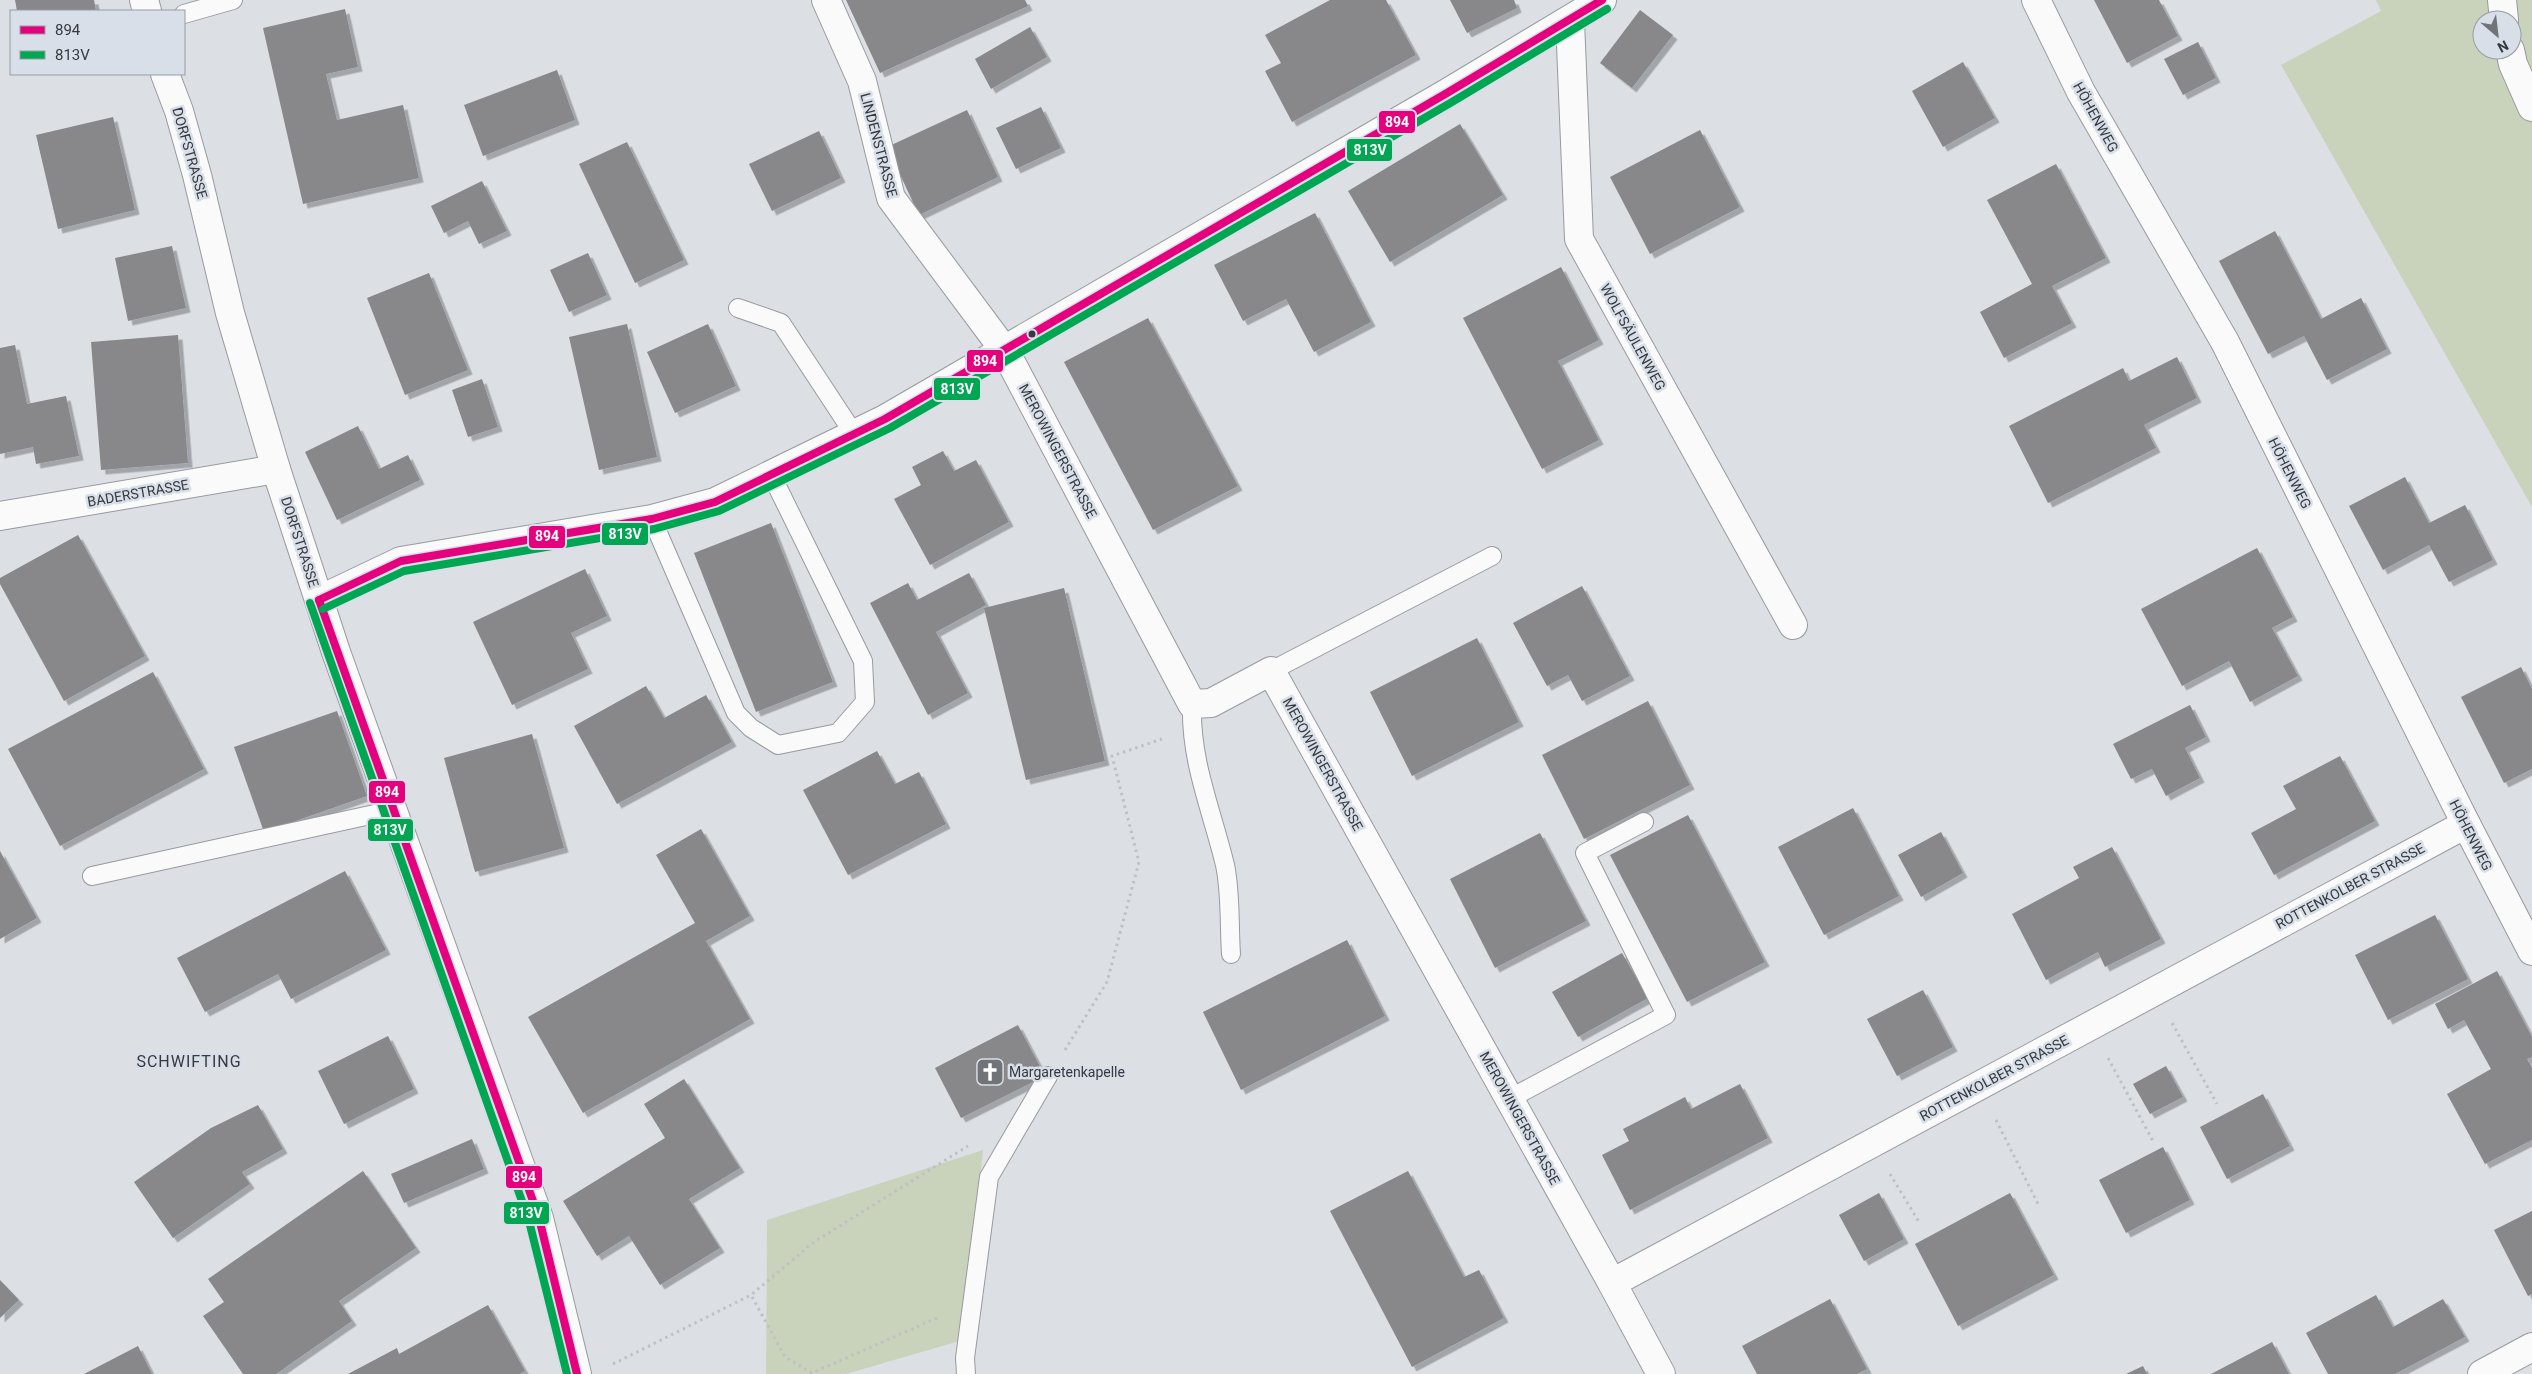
<svg xmlns="http://www.w3.org/2000/svg" width="2532" height="1374" font-family="Roboto,sans-serif">
<style>
.green{fill:#c9d3bb;fill-rule:evenodd}
.building{fill:#888789;filter:url(#shadow)}
.lines{fill:none;stroke-linecap:round;stroke-linejoin:round}
.service-casing{stroke:#979a9e;stroke-width:20}
.minor-casing{stroke:#979a9e;stroke-width:30}
.path{stroke:#c0c0c2;stroke-width:3;stroke-dasharray:2.5 4;stroke-linecap:butt}
.service{stroke:#fafafb;stroke-width:18}
.minor{stroke:#fafafb;stroke-width:28}
.bus-1-casing{stroke:#d8dfe9;stroke-width:11}
.bus-2-casing{stroke:#d8dfe9;stroke-width:11}
.bus-1{stroke:#e5007d;stroke-width:8}
.bus-2{stroke:#00a651;stroke-width:8}
.bus-dot{fill:#36393d;stroke:#d8dfe9;stroke-width:2}
.labels{text-anchor:middle;stroke-width:5;stroke-linejoin:round;paint-order:stroke}
.street-label{font-size:14px;fill:#36393d;stroke:#d8dfe9}
.poi-label{font-size:14px;fill:#36393d;stroke:#d8dfe9;text-anchor:start}
.quarter-label{font-size:16px;letter-spacing:1px;fill:#36393d;stroke:#d8dfe9}
.line-badge{stroke:#d8dfe9;stroke-width:2}
.badge-label{font-size:14px;text-anchor:middle;font-weight:bold;fill:#fff}
</style>
<defs>
<filter id="shadow"><feDropShadow dx="4.5" dy="4.5" stdDeviation="0" flood-color="#0004"/></filter>
</defs>
<rect width="100%" height="100%" fill="#dce0e5"/>
<g class="green">
<path d="M2376,0H2532V507L2281,65L2381,11ZM2482,20H2512V50H2482Z"/>
<polygon points="983,1150 963,1340 846,1374 766,1374 767,1220"/>
</g>
<g class="building">
<polygon points="15,0 94,0 96,11 17,11"/>
<polygon points="846,0 1025,0 1028,6 880,73"/>
<polygon points="1330,0 1386,0 1416,55 1292,122 1265,71 1281,63 1265,35"/>
<polygon points="1450,0 1514,0 1517,8 1467,33"/>
<polygon points="2094,0 2159,0 2178,36 2127,63"/>
<polygon points="345,9 358,67 326,74 337,120 403,105 419,178 303,204 263,28"/>
<polygon points="1640,10 1673,35 1632,88 1600,63"/>
<polygon points="1030,27 1047,57 991,89 975,59"/>
<polygon points="2198,42 2216,78 2183,95 2164,59"/>
<polygon points="1963,62 1995,118 1943,147 1912,91"/>
<polygon points="557,70 575,120 483,156 464,105"/>
<polygon points="1041,107 1061,148 1016,169 996,128"/>
<polygon points="967,110 998,177 919,215 887,147"/>
<polygon points="113,117 135,210 58,229 36,135"/>
<polygon points="1460,124 1503,195 1390,262 1348,191"/>
<polygon points="1700,130 1740,207 1650,254 1610,177"/>
<polygon points="819,131 841,178 772,211 749,164"/>
<polygon points="627,142 684,260 635,283 579,164"/>
<polygon points="2056,164 2106,258 2052,286 2072,323 2004,358 1980,312 2032,284 1987,200"/>
<polygon points="482,181 507,231 479,244 468,221 444,233 431,206"/>
<polygon points="1315,213 1371,322 1314,352 1286,299 1243,321 1214,265"/>
<polygon points="2275,231 2321,319 2361,298 2387,349 2327,380 2304,336 2268,354 2219,261"/>
<polygon points="172,246 186,308 128,321 115,258"/>
<polygon points="588,253 607,295 569,312 550,270"/>
<polygon points="1561,267 1599,340 1558,361 1599,440 1542,469 1463,318"/>
<polygon points="429,273 468,370 405,395 367,298"/>
<polygon points="1148,318 1238,486 1153,530 1064,362"/>
<polygon points="627,324 657,457 599,470 569,337"/>
<polygon points="708,324 736,386 675,413 647,352"/>
<polygon points="178,335 188,463 101,470 91,342"/>
<polygon points="15,345 27,404 66,396 79,456 36,464 33,447 0,454 0,348"/>
<polygon points="2177,357 2197,398 2144,425 2156,448 2048,503 2009,426 2123,368 2129,381"/>
<polygon points="482,379 498,427 468,437 452,390"/>
<polygon points="358,426 379,469 408,455 420,480 337,520 305,452"/>
<polygon points="943,451 954,471 976,460 1009,522 930,565 894,499 921,485 912,467"/>
<polygon points="2405,477 2429,523 2465,505 2493,560 2449,582 2429,545 2383,570 2349,506"/>
<polygon points="771,523 833,682 756,712 694,553"/>
<polygon points="78,535 145,656 64,701 0,584 0,578"/>
<polygon points="2257,548 2293,617 2272,628 2298,676 2250,702 2229,661 2182,686 2141,609"/>
<polygon points="585,569 607,616 571,633 588,669 512,705 473,622"/>
<polygon points="969,573 986,605 936,632 968,693 928,715 870,603 908,583 917,600"/>
<polygon points="1582,586 1630,676 1582,701 1568,675 1547,686 1513,623"/>
<polygon points="1064,588 1105,761 1026,780 984,608"/>
<polygon points="1477,638 1519,722 1412,776 1370,692"/>
<polygon points="2521,667 2532,689 2532,769 2504,783 2461,697"/>
<polygon points="153,672 204,769 60,846 8,749"/>
<polygon points="646,686 664,718 706,695 732,742 617,804 574,726"/>
<polygon points="1648,701 1690,785 1584,839 1542,755"/>
<polygon points="2190,705 2206,737 2185,748 2200,778 2166,796 2152,769 2131,779 2113,744"/>
<polygon points="337,711 367,796 264,832 234,747"/>
<polygon points="532,734 564,848 475,872 444,758"/>
<polygon points="877,751 895,784 919,772 946,824 848,875 803,790"/>
<polygon points="2340,756 2375,821 2274,875 2251,833 2296,809 2283,786"/>
<polygon points="1853,808 1899,896 1824,935 1778,847"/>
<polygon points="1688,815 1765,962 1687,1002 1610,855"/>
<polygon points="701,829 750,916 706,941 750,1019 583,1113 528,1017 695,923 656,855"/>
<polygon points="1941,832 1963,873 1921,897 1898,855"/>
<polygon points="1540,833 1586,921 1495,968 1450,879"/>
<polygon points="2112,847 2161,939 2105,967 2098,952 2046,980 2012,914 2079,878 2073,867"/>
<polygon points="0,851 37,918 0,939"/>
<polygon points="345,871 386,950 291,999 278,974 205,1012 177,958"/>
<polygon points="2435,915 2468,979 2388,1020 2355,955"/>
<polygon points="1347,940 1385,1016 1241,1090 1203,1012"/>
<polygon points="1622,953 1648,998 1578,1037 1552,992"/>
<polygon points="2497,971 2532,1037 2532,1057 2527,1059 2532,1068 2532,1140 2485,1164 2447,1094 2491,1069 2464,1020 2448,1029 2435,1004"/>
<polygon points="1923,990 1953,1047 1897,1076 1867,1019"/>
<polygon points="1018,1025 1045,1076 961,1118 935,1068"/>
<polygon points="388,1036 414,1089 344,1124 318,1071"/>
<polygon points="2166,1066 2183,1097 2150,1114 2133,1084"/>
<polygon points="684,1079 740,1168 689,1199 720,1248 660,1285 629,1236 597,1256 563,1201 665,1138 644,1104"/>
<polygon points="1740,1084 1768,1138 1630,1210 1602,1155 1629,1141 1623,1129 1685,1097 1691,1109"/>
<polygon points="2263,1094 2290,1146 2227,1179 2200,1127"/>
<polygon points="258,1105 283,1149 242,1172 250,1184 173,1238 134,1182 211,1128"/>
<polygon points="472,1139 484,1169 404,1203 391,1174"/>
<polygon points="2163,1147 2190,1200 2126,1233 2099,1180"/>
<polygon points="363,1171 416,1248 339,1301 352,1321 276,1374 243,1374 203,1316 224,1302 208,1279"/>
<polygon points="1408,1171 1464,1277 1479,1270 1504,1318 1412,1367 1330,1211"/>
<polygon points="1879,1193 1904,1239 1864,1261 1839,1215"/>
<polygon points="2010,1193 2054,1275 1958,1326 1915,1244"/>
<polygon points="2532,1211 2532,1294 2528,1296 2494,1230"/>
<polygon points="0,1280 19,1300 0,1318"/>
<polygon points="2376,1295 2393,1327 2443,1299 2465,1337 2395,1374 2328,1374 2306,1333"/>
<polygon points="1830,1299 1867,1369 1857,1374 1757,1374 1742,1346"/>
<polygon points="488,1305 525,1371 520,1374 348,1374 397,1348 399,1354"/>
<polygon points="2272,1342 2289,1374 2211,1374"/>
<polygon points="138,1346 152,1374 84,1374"/>
<polygon points="2143,1366 2147,1374 2126,1374"/>
</g>
<g class="lines">
<defs>
<g id="service">
<polyline points="184,14 233,0"/>
<polyline points="738,308 781,323 854,434"/>
<polyline points="652,519 736,713 751,728 778,745 838,733 865,702 863,661 771,474"/>
<polyline points="1271,671 1492,556"/>
<path d="M1192,704C1190,761 1212,811 1225,865C1231,893 1229,925 1231,954"/>
<polyline points="92,876 393,810"/>
<polyline points="1509,1099 1666,1015 1585,853 1644,822"/>
<polyline points="966,1374 965,1358 989,1177 1048,1076"/>
</g>
<g id="minor">
<polyline points="144,0 147,11"/>
<polyline points="826,0 862,81 891,198 1005,351 1192,704 1211,703 1271,671 1612,1283"/>
<polyline points="2036,0 2081,92 2225,342 2466,824 2532,951"/>
<polyline points="2502,0 2504,20"/>
<polyline points="1570,21 1579,239 1793,625"/>
<polyline points="2510,50 2513,64 2532,107"/>
<polyline points="165,74 179,111 197,175 230,313 276,469 336,652 539,1218 577,1374"/>
<polyline points="0,516 276,469"/>
<polyline points="319,600 401,561 652,519 715,502 885,419 1447,93 1602,0"/>
<polyline points="1661,1374 1612,1283 2466,824"/>
<polyline points="2482,1374 2532,1347"/>
</g>
</defs>
<use href="#service" class="service-casing"/>
<use href="#minor" class="minor-casing"/>
<g class="path">
<polyline points="2172,1023 2217,1104"/>
<polyline points="1065,1050 1107,982 1139,862 1112,756 1162,739"/>
<polyline points="2108,1058 2154,1143"/>
<polyline points="1996,1120 2039,1206"/>
<polyline points="1890,1174 1919,1222"/>
<polyline points="937,1318 812,1373 785,1357 751,1295 814,1242 968,1146"/>
<polyline points="613,1364 751,1295"/>
</g>
<use href="#service" class="service"/>
<use href="#minor" class="minor"/>
<defs>
<g id="bus-1">
<polyline points="319,600 401,561 652,519 715,502 885,419 1447,93 1602,0"/>
<polyline points="319,600 539,1218 577,1374"/>
</g>
<g id="bus-2">
<polyline points="310,603 529,1221 567,1374"/>
<polyline points="323,609 404,571 654,529 719,511 890,428 1452,102 1607,9"/>
</g>
</defs>
<use href="#bus-1" class="bus-1-casing"/>
<use href="#bus-2" class="bus-2-casing"/>
<use href="#bus-1" class="bus-1"/>
<use href="#bus-2" class="bus-2"/>
</g>
<defs>
<symbol id="church-square" viewBox="-11 -11 22 22"><rect x="-9" y="-9" width="18" height="18" rx="4" fill="#707378" stroke="#d8dfe9"/><path d="M-1.2-6h2.4v3.5h3.3v2.4h-3.3V6h-2.4V-.1h-3.3v-2.4h3.3Z" fill="#fff"/></symbol>
</defs>
<g fill-rule="evenodd">
<use href="#church-square" x="974" y="1056" width="32" height="32"/>
</g>
<circle class="bus-dot" cx="1032" cy="334" r="4.5"/>
<g class="labels">
<g class="street-label">
<text transform="translate(2096 117) rotate(61)" y="5">HÖHENWEG</text>
<text transform="translate(879 145) rotate(75)" y="5">LINDENSTRASSE</text>
<text transform="translate(190 153) rotate(74)" y="5">DORFSTRASSE</text>
<text transform="translate(1633 337) rotate(61)" y="5">WOLFSÄULENWEG</text>
<text transform="translate(1058 451) rotate(62)" y="5">MEROWINGERSTRASSE</text>
<text transform="translate(2290 473) rotate(63)" y="5">HÖHENWEG</text>
<text transform="translate(138 493) rotate(-10)" y="5">BADERSTRASSE</text>
<text transform="translate(300 542) rotate(72)" y="5">DORFSTRASSE</text>
<text transform="translate(1323 764) rotate(61)" y="5">MEROWINGERSTRASSE</text>
<text transform="translate(2471 835) rotate(63)" y="5">HÖHENWEG</text>
<text transform="translate(2350 886) rotate(-28)" y="5">ROTTENKOLBER STRASSE</text>
<text transform="translate(1994 1078) rotate(-28)" y="5">ROTTENKOLBER STRASSE</text>
<text transform="translate(1520 1118) rotate(61)" y="5">MEROWINGERSTRASSE</text>
</g>
<g class="poi-label">
<text x="1009" y="1077">Margaretenkapelle</text>
</g>
<g class="quarter-label">
<text x="189" y="1067">SCHWIFTING</text>
</g>
</g>
<g class="line-badge">
<rect x="1378" y="110" width="38" height="24" rx="5" fill="#e5007d"/>
<rect x="1346" y="138" width="47" height="24" rx="5" fill="#00a651"/>
<rect x="966" y="349" width="38" height="24" rx="5" fill="#e5007d"/>
<rect x="933" y="377" width="48" height="24" rx="5" fill="#00a651"/>
<rect x="601" y="522" width="48" height="24" rx="5" fill="#00a651"/>
<rect x="528" y="525" width="38" height="24" rx="5" fill="#e5007d"/>
<rect x="368" y="780" width="38" height="24" rx="5" fill="#e5007d"/>
<rect x="367" y="818" width="47" height="24" rx="5" fill="#00a651"/>
<rect x="505" y="1165" width="38" height="24" rx="5" fill="#e5007d"/>
<rect x="503" y="1201" width="47" height="24" rx="5" fill="#00a651"/>
</g>
<g class="badge-label">
<text x="1397" y="127">894</text>
<text x="1370" y="155">813V</text>
<text x="985" y="366">894</text>
<text x="957" y="394">813V</text>
<text x="625" y="539">813V</text>
<text x="547" y="541">894</text>
<text x="387" y="797">894</text>
<text x="390" y="835">813V</text>
<text x="524" y="1182">894</text>
<text x="526" y="1218">813V</text>
</g>
<rect x="10" y="10" width="175" height="65" fill="#d8dfe9" stroke="#979da4"/>
<rect x="20" y="26" width="25" height="8" fill="#e5007d" stroke="#979da4"/>
<text x="55" y="35" font-size="15" fill="#36393d">894</text>
<rect x="20" y="51" width="25" height="8" fill="#00a651" stroke="#979da4"/>
<text x="55" y="60" font-size="15" fill="#36393d">813V</text>
<g transform="translate(2497 35) rotate(152)"><circle r="24" fill="#d8dfe9" stroke="#979da4"/>
<path d="M0-4L9 19L0 12L-9 19Z" fill="#707378"/>
<text y="-8" font-size="14" font-weight="bold" text-anchor="middle" fill="#36393d">N</text>
</g>
</svg>
